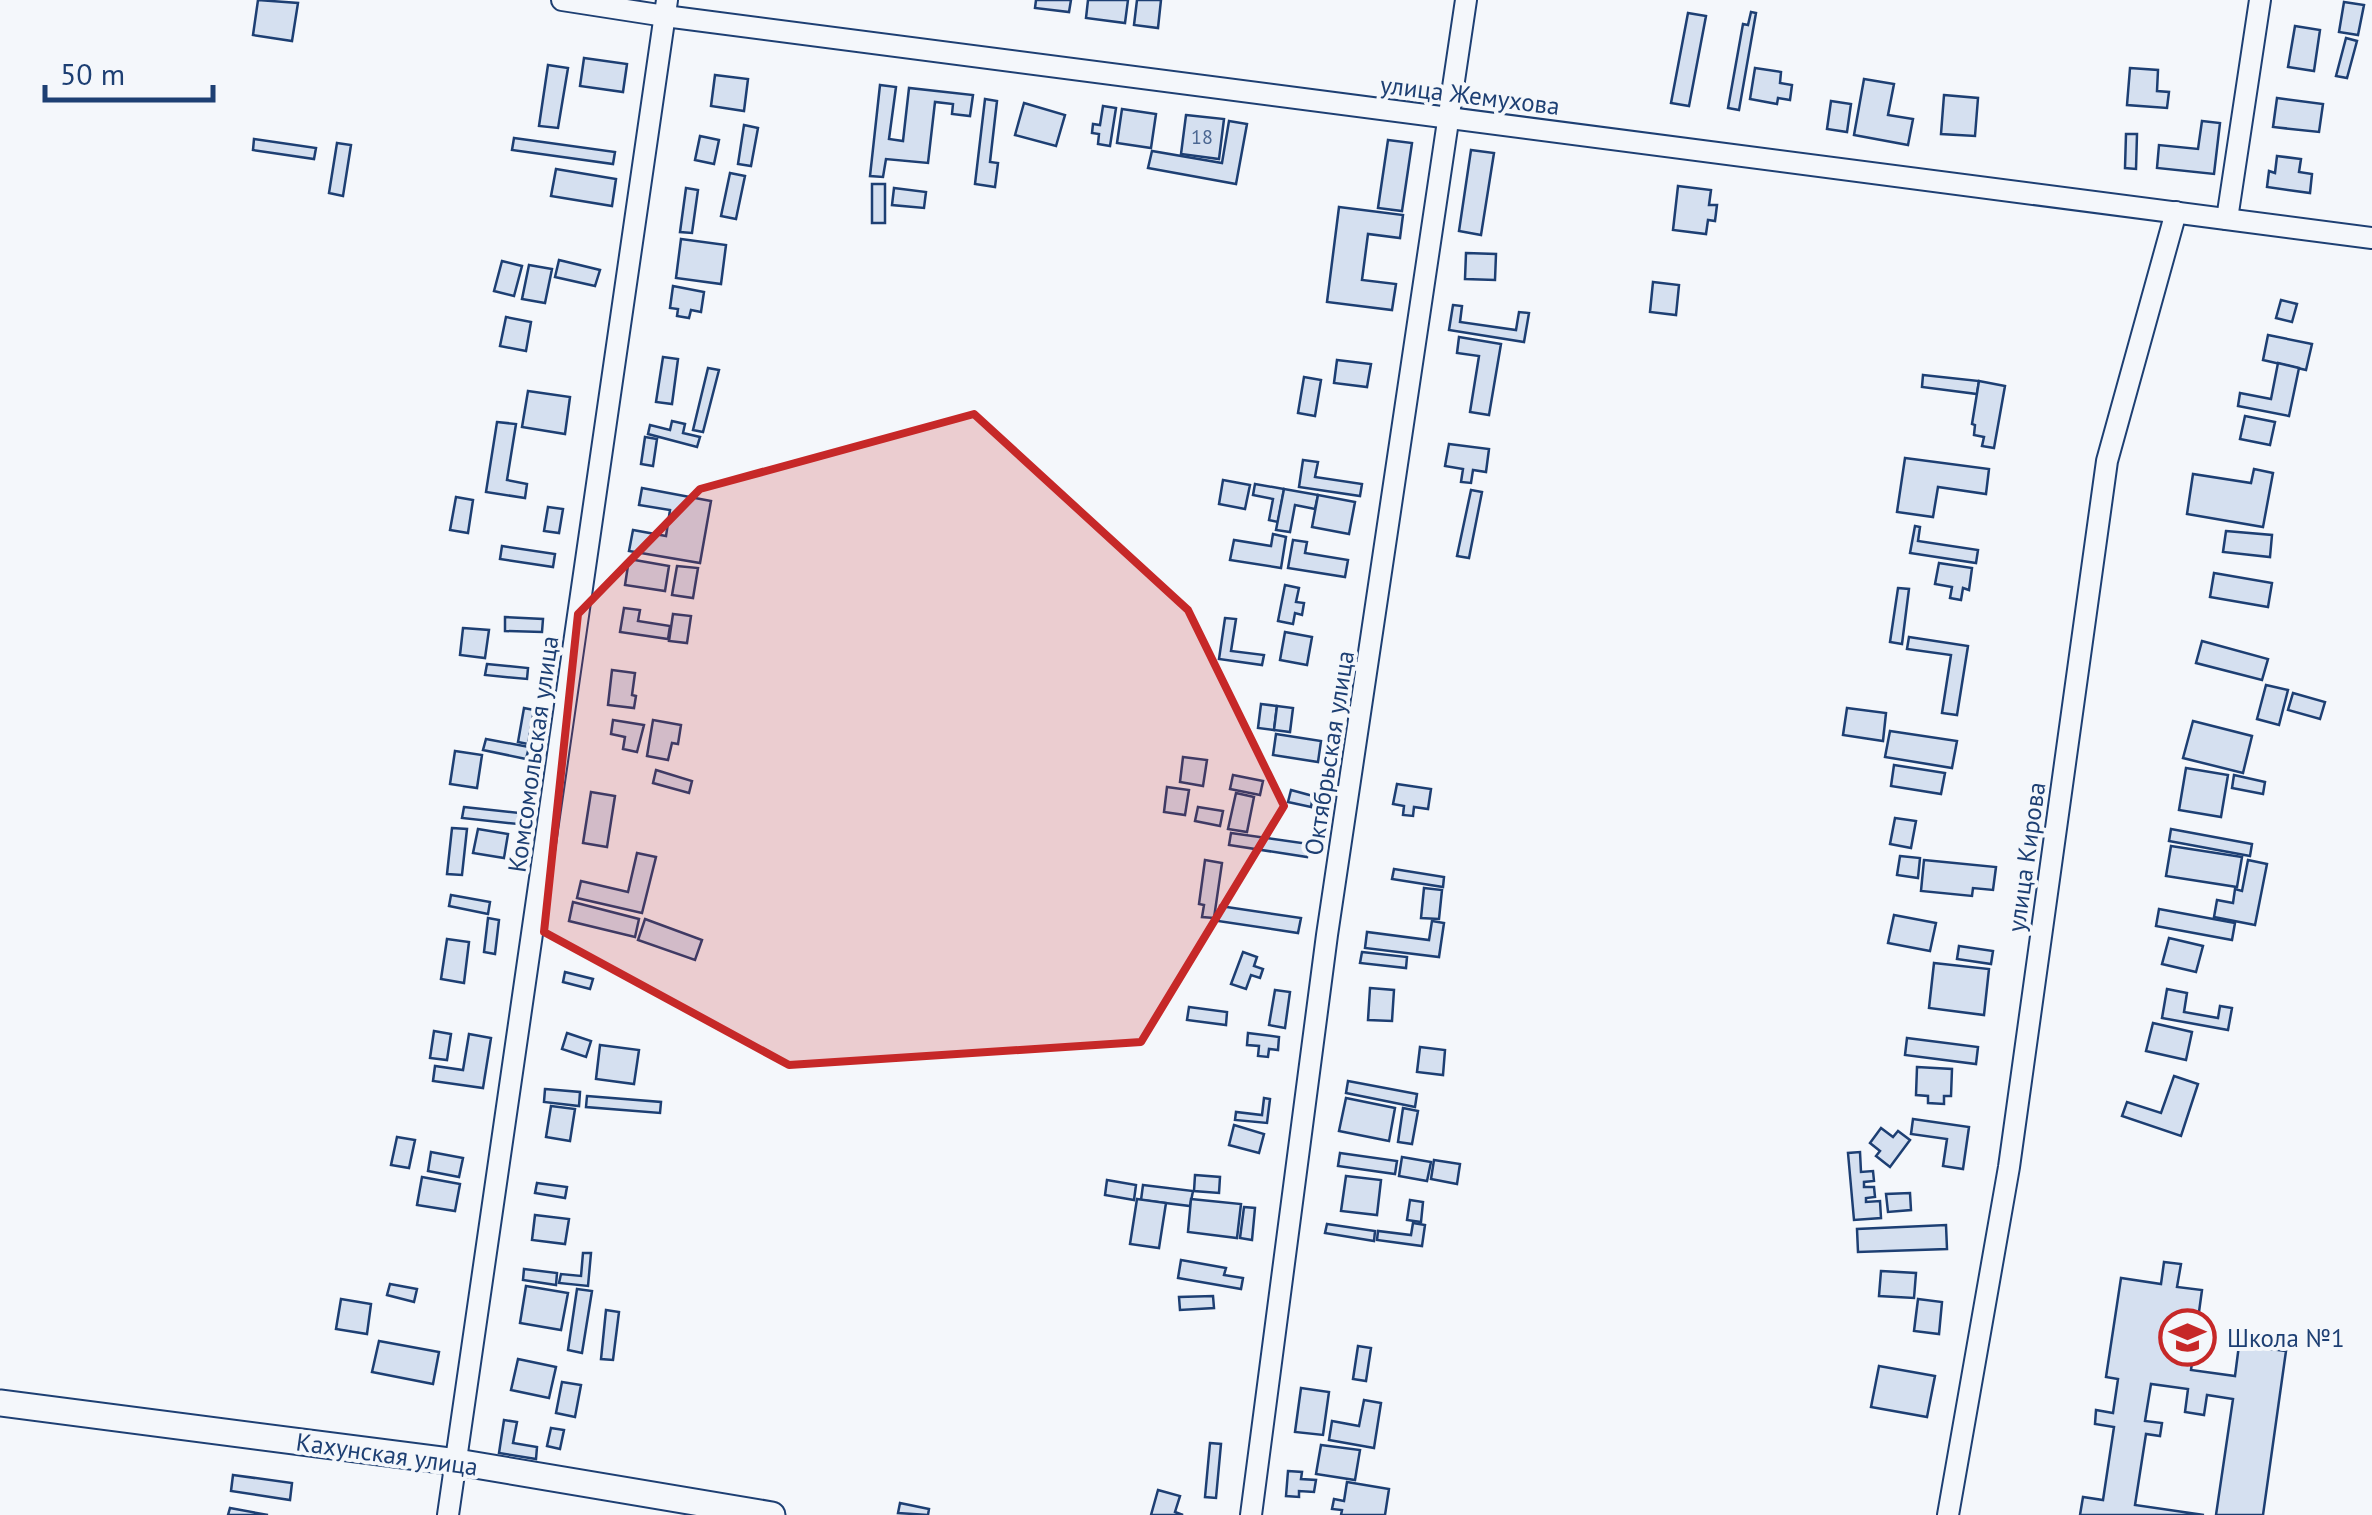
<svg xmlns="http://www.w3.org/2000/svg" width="2372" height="1515" font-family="'PT Sans',sans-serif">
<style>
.building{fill:#d5e0f0;stroke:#1d3f73;stroke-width:2.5}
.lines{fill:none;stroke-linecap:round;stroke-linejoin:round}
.minor-casing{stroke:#1d3f73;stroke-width:24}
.tertiary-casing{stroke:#1d3f73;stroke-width:29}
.minor{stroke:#f4f7fb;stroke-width:20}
.tertiary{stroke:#f4f7fb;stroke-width:25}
.marked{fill:#c62828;fill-opacity:0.2;stroke:#c62828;stroke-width:8;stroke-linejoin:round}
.labels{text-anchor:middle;stroke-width:8;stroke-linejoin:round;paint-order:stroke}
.number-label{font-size:20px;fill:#4b6792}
.street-label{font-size:25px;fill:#1d3f73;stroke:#f4f7fb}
.poi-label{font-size:25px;fill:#1d3f73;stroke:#f4f7fb;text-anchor:start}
</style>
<rect width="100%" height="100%" fill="#f4f7fb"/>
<g class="building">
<polygon points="258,0 298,3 292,41 253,35"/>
<polygon points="1036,0 1071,0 1069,12 1035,8"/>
<polygon points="1088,0 1128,0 1125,23 1086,18"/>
<polygon points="1137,0 1161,0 1158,28 1134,25"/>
<polygon points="2344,2 2364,5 2358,35 2339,32"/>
<polygon points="1751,12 1756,13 1739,110 1728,108 1743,24 1748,25"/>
<polygon points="1688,13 1706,16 1689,106 1671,103"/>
<polygon points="2295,26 2320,30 2314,71 2288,67"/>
<polygon points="2346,38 2357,41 2347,78 2336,76"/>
<polygon points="584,58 627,64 623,92 580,86"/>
<polygon points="548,65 568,68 558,128 539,126"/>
<polygon points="1755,68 1781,72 1780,83 1792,85 1790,100 1778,98 1777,104 1750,99"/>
<polygon points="2130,68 2158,70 2157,91 2169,92 2167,108 2127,105"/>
<polygon points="715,75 748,79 744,111 711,106"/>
<polygon points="1864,79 1894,84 1888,115 1913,119 1908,145 1854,135"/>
<polygon points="880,85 896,87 889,139 903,141 909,88 973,95 970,116 952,114 953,104 935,102 928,163 886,159 883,177 870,176"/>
<polygon points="1944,95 1978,98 1975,136 1941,134"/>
<polygon points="2277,98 2323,104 2319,132 2273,127"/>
<polygon points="985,99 997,101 990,162 998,163 995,187 975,184"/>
<polygon points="1831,101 1851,104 1847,132 1827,129"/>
<polygon points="1024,103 1065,115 1056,146 1015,135"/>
<polygon points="1103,106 1116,108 1110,146 1098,144 1099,134 1092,133 1093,124 1100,125"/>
<polygon points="1122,109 1156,114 1151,148 1117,143"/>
<polygon points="1186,115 1224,119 1219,159 1181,154"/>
<polygon points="1229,121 1247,124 1236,184 1148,168 1152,151 1222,163"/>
<polygon points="2202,121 2220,123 2214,174 2157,168 2159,145 2198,149"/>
<polygon points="744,125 758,128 751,166 738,164"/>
<polygon points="2126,134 2137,134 2136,169 2125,168"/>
<polygon points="700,136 719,140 714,164 695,160"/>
<polygon points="514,138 615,152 613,164 512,150"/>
<polygon points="254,139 316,148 314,159 253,150"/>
<polygon points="1388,140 1412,143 1402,211 1378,208"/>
<polygon points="337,143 351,145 343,196 329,193"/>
<polygon points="1471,150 1494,153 1481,235 1459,231"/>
<polygon points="2277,156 2301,159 2299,172 2312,174 2310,193 2267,187 2269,171 2275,173"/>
<polygon points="556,169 616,179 612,206 551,196"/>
<polygon points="730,173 745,176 736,219 721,216"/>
<rect x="872" y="184" width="13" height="39"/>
<polygon points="1678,186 1711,190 1709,205 1717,205 1715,221 1708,220 1706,234 1673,230"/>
<polygon points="686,188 698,190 692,233 680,232"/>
<polygon points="894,188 926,192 924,208 892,205"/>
<polygon points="1339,207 1403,215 1400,238 1368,234 1362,280 1396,284 1392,310 1327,302"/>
<polygon points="681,239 726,245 721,284 676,278"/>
<polygon points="1466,253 1496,254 1495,280 1465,279"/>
<polygon points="559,260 600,270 595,286 555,277"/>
<polygon points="502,261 522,266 514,296 494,291"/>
<polygon points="529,265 552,269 545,303 522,299"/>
<polygon points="1653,282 1679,285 1676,315 1650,312"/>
<polygon points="673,286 704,292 701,312 691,310 689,318 677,316 678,309 670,308"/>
<polygon points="2281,300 2297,304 2292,322 2276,318"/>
<polygon points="1453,305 1462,306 1460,322 1516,330 1519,312 1529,313 1524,342 1449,330"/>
<polygon points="506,317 531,322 526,351 500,346"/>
<polygon points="2268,335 2312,344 2306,370 2263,360"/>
<polygon points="1459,337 1501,344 1489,415 1470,412 1479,356 1457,353"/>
<polygon points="663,357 678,359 672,404 656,402"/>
<polygon points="1337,360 1371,364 1367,387 1334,383"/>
<polygon points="2278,363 2299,368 2289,416 2238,406 2240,393 2271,399"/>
<polygon points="708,368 719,370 703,432 693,430"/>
<polygon points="1923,375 1979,381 1977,394 1922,387"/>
<polygon points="1304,377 1321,380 1315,416 1298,413"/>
<polygon points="1979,381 2005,386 1994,448 1982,446 1984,437 1974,435 1975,425 1972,424"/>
<polygon points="528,391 570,397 565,434 522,427"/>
<polygon points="2245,416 2275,422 2270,445 2240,439"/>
<polygon points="672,421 685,424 683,433 700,437 697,447 648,434 650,425 670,430"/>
<polygon points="497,422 516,424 507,480 527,484 525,498 486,492"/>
<polygon points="645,437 657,439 653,466 641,464"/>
<polygon points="1449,444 1489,449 1486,472 1473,470 1471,483 1461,482 1463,469 1445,466"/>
<polygon points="1905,458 1989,469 1986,494 1938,487 1933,517 1897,512"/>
<polygon points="1303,460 1318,462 1315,477 1362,484 1360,496 1299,487"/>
<polygon points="2254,469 2273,473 2263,527 2187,514 2193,474 2251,483"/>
<polygon points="1223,480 1250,485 1245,509 1219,504"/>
<polygon points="1255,484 1284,489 1278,522 1269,520 1273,499 1253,495"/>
<polygon points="642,488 711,501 700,563 629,551 633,530 666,536 670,510 639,505"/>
<polygon points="1284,489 1318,495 1315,509 1295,505 1290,532 1276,530"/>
<polygon points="1471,490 1482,492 1469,558 1457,556"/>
<polygon points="1318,495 1355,502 1349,534 1312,527"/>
<polygon points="456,497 473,500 468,533 450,530"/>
<polygon points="548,507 563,509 559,533 544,531"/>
<polygon points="1915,526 1920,527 1918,541 1978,550 1976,563 1910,553"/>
<polygon points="2226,531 2272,535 2270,557 2223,552"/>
<polygon points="1273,534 1286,537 1281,568 1230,560 1234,540 1271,546"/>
<polygon points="1293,540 1307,542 1305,553 1348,560 1345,577 1288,568"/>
<polygon points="502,546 555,554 553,567 500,559"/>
<polygon points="629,559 669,566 665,591 625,585"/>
<polygon points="1939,563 1972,568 1969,590 1963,588 1961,600 1950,598 1952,587 1935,584"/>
<polygon points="677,566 698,568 693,598 672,595"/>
<polygon points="2214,573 2272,583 2268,607 2210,597"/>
<polygon points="1285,585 1299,588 1296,602 1304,603 1302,615 1295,613 1293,624 1278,621"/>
<polygon points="1898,588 1909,589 1902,644 1890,642"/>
<polygon points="624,608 640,610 638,621 670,626 668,639 620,632"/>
<polygon points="673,614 691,616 687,643 669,641"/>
<polygon points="505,617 543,619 542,632 505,631"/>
<polygon points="1225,618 1236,619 1231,651 1264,655 1262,665 1219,659"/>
<polygon points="463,628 489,630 485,658 460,655"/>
<polygon points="1285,632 1312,637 1307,665 1280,660"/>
<polygon points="1909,637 1968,646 1957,715 1942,713 1951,655 1907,649"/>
<polygon points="2202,641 2268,659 2262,680 2196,663"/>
<polygon points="487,664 528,668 527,679 485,675"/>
<polygon points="612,670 635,673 632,695 636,696 634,708 608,705"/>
<polygon points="2266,685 2288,690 2279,725 2257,719"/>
<polygon points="2293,693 2325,702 2320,719 2288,710"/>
<polygon points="1261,704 1277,706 1274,730 1258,728"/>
<polygon points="1277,706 1293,708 1290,732 1274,730"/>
<polygon points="524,708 534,710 528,744 518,742"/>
<polygon points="1847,708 1886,713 1883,741 1843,735"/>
<polygon points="613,720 644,725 637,752 623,749 625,737 611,734"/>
<polygon points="653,720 681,725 678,744 672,743 668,760 647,756"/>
<polygon points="2193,721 2252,736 2243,773 2183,758"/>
<polygon points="1890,731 1957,741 1952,768 1885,757"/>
<polygon points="1276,734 1321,741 1318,762 1273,755"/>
<polygon points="486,739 529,747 526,759 483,750"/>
<polygon points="455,751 482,755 477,788 450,784"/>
<polygon points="1183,757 1207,760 1203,786 1180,782"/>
<polygon points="1894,765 1945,773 1941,794 1891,786"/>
<polygon points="2186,768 2228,775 2221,817 2179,810"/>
<polygon points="656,770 692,781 689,793 653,783"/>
<polygon points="1233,775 1263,781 1260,795 1230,789"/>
<polygon points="2234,775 2265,782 2263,794 2232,788"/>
<polygon points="1397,784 1431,789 1428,809 1414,807 1413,816 1403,815 1404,806 1393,804"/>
<polygon points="1167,787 1189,790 1185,815 1164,812"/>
<polygon points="1291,790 1313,796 1311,807 1288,802"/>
<polygon points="591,792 615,796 607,847 583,843"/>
<polygon points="1236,793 1254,797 1247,832 1228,829"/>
<polygon points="464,807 520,813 518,824 462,818"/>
<polygon points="1198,807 1223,811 1220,826 1195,821"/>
<polygon points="1895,818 1916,821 1911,848 1890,844"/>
<polygon points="452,828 467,829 462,875 447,874"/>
<polygon points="478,829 508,834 504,858 473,853"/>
<polygon points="2171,829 2252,844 2250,856 2169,841"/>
<polygon points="1231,833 1309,844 1307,857 1229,845"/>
<polygon points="2171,846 2242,857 2237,887 2166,876"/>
<polygon points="637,853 656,857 642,913 577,898 581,881 628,892"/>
<polygon points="1900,856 1920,858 1918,878 1897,875"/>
<polygon points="1205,860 1222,863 1214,918 1202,917 1204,905 1199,904"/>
<polygon points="1924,860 1996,867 1993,890 1973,888 1972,896 1921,891"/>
<polygon points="2248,860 2267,864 2255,925 2214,917 2217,900 2233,903 2235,889 2242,891"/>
<polygon points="1394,869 1444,877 1443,887 1392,879"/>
<polygon points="1424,888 1442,890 1439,919 1421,918"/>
<polygon points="451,895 490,902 488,914 449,906"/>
<polygon points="573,902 639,919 635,937 569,921"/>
<polygon points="1220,906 1301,918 1298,933 1218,921"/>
<polygon points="2159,909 2235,923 2232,940 2156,926"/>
<polygon points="1894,915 1936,923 1930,951 1888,943"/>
<polygon points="488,918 499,920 495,954 484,952"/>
<polygon points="645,919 702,940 695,960 638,940"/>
<polygon points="1432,921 1444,923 1439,957 1365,948 1367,932 1429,940"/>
<polygon points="2169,938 2203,946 2196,972 2162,964"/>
<polygon points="447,939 469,942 464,983 441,979"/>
<polygon points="1959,946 1993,951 1991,964 1957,959"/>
<polygon points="1243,952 1257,957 1254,966 1263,969 1260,978 1251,975 1246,989 1231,984"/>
<polygon points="1362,952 1407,957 1406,968 1360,963"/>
<polygon points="1934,963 1989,969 1984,1015 1929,1008"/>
<polygon points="565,972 593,979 590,989 563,982"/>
<polygon points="1370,988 1394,990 1392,1021 1368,1020"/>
<polygon points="2167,989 2187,993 2184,1012 2218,1018 2220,1006 2232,1008 2228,1030 2162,1018"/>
<polygon points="1275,990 1290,992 1285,1028 1269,1025"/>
<polygon points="1189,1007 1227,1012 1226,1025 1187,1020"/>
<polygon points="2153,1023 2192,1032 2186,1060 2146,1051"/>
<polygon points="434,1031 451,1034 447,1060 430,1058"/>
<polygon points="567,1033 591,1041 586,1057 562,1049"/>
<polygon points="1248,1033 1279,1037 1278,1050 1269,1049 1268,1057 1258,1056 1259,1046 1247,1045"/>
<polygon points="469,1034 491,1038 483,1088 433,1081 435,1066 463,1070"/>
<polygon points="1907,1038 1978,1047 1976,1064 1905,1055"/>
<polygon points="600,1045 639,1050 634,1084 596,1079"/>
<polygon points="1420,1047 1445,1050 1443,1075 1417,1072"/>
<polygon points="1917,1067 1952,1069 1951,1096 1944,1096 1944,1104 1928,1103 1928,1096 1916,1095"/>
<polygon points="2174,1076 2198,1084 2181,1136 2122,1116 2127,1102 2161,1113"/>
<polygon points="1348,1081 1417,1094 1415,1107 1346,1093"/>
<polygon points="545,1089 580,1092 579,1106 544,1102"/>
<polygon points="587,1096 661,1102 660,1113 586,1107"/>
<polygon points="1264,1098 1270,1099 1267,1123 1235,1120 1236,1112 1262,1115"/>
<polygon points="1346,1098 1395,1108 1389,1141 1339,1131"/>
<polygon points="551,1106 575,1109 570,1141 546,1137"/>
<polygon points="1403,1108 1418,1111 1412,1144 1398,1142"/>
<polygon points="1913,1119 1969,1127 1963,1169 1943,1166 1947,1139 1911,1134"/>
<polygon points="1234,1125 1264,1134 1259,1153 1229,1145"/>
<polygon points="1881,1128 1893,1137 1898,1131 1910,1140 1890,1167 1876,1156 1880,1151 1870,1143"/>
<polygon points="397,1137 415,1140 409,1168 391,1165"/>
<polygon points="431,1152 463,1158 459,1177 428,1171"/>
<polygon points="1860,1152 1861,1172 1873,1171 1874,1181 1864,1182 1864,1187 1874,1187 1875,1197 1866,1198 1866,1202 1880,1201 1881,1218 1854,1220 1848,1153"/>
<polygon points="1340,1153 1397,1161 1395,1174 1338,1166"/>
<polygon points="1402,1157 1431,1162 1427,1181 1399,1176"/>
<polygon points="1434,1160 1460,1164 1457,1184 1431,1179"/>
<polygon points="1195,1175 1220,1177 1219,1193 1194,1191"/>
<polygon points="1346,1176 1381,1180 1377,1215 1341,1211"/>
<polygon points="422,1177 460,1184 455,1211 417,1205"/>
<polygon points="1107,1180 1136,1185 1134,1200 1105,1195"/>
<polygon points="537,1183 567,1187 565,1198 535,1193"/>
<polygon points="1143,1185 1193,1191 1190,1206 1141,1200"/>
<polygon points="1910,1193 1911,1210 1888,1212 1886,1194"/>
<polygon points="1137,1199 1166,1203 1159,1248 1130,1244"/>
<polygon points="1191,1199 1241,1204 1237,1238 1188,1232"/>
<polygon points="1410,1200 1423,1202 1421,1222 1407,1220"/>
<polygon points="1244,1207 1255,1208 1252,1240 1240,1238"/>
<polygon points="535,1215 569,1219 565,1244 532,1240"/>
<polygon points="1413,1223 1425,1225 1422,1246 1377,1240 1378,1231 1411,1235"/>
<polygon points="1327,1224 1375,1231 1374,1241 1325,1233"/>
<polygon points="1946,1225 1947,1249 1858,1252 1857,1229"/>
<polygon points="583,1253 591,1253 588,1286 559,1283 561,1274 581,1276"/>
<polygon points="1181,1260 1226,1268 1224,1275 1243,1278 1241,1289 1178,1278"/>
<polygon points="2164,1262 2181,1264 2177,1287 2202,1290 2191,1370 2235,1376 2239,1345 2286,1351 2263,1515 2216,1515 2233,1399 2207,1395 2204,1415 2185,1412 2188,1389 2151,1384 2145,1421 2162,1423 2160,1436 2146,1434 2135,1505 2204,1515 2080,1515 2083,1497 2103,1500 2114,1427 2095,1424 2096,1410 2113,1413 2118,1379 2106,1377 2121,1278 2161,1284"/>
<polygon points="524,1269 557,1273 556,1285 523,1280"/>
<polygon points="1881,1271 1916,1273 1914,1298 1879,1296"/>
<polygon points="390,1284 417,1289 414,1302 387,1295"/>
<polygon points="526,1286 568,1293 561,1330 520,1323"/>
<polygon points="577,1289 592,1291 582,1353 568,1350"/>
<polygon points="1213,1296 1214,1308 1180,1310 1179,1297"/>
<polygon points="341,1299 371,1304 367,1334 336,1329"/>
<polygon points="1918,1299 1942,1302 1939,1334 1914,1331"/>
<polygon points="606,1310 619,1312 613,1360 601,1359"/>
<polygon points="379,1341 439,1352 433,1384 372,1372"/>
<polygon points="1358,1346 1371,1348 1366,1381 1353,1379"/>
<polygon points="518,1359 556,1367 549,1398 511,1390"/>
<polygon points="1879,1366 1935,1376 1927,1417 1871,1407"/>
<polygon points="562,1382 581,1385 575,1417 556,1413"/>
<polygon points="1301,1388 1329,1392 1323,1435 1295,1432"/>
<polygon points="1364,1400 1381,1403 1374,1448 1329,1440 1332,1421 1359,1426"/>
<polygon points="504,1420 517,1422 513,1443 537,1447 536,1459 499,1453"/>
<polygon points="551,1428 564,1430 560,1449 547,1446"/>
<polygon points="1210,1443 1221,1444 1216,1498 1205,1497"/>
<polygon points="1321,1445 1360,1450 1355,1480 1316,1474"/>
<polygon points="1288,1471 1302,1472 1301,1479 1316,1480 1314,1492 1299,1491 1299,1497 1286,1496"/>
<polygon points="233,1475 292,1483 290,1500 231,1491"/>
<polygon points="1347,1482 1389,1489 1385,1515 1341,1515 1342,1510 1332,1509 1334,1499 1344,1501"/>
<polygon points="1158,1490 1180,1496 1175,1512 1183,1515 1151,1515"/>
<polygon points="900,1503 929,1509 928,1515 898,1513"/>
<polygon points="230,1508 268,1515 228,1515"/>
</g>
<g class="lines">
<defs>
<g id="minor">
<polyline points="562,0 665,16 2372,238"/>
<polyline points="2227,219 2260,0"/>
<polyline points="448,1515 667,0"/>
<polyline points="1251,1515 1327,935 1466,0"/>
<polyline points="1948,1515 2009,1167 2107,461 2176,212"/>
</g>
<polyline id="tertiary" points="0,1403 457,1462 772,1515"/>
</defs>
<use href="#minor" class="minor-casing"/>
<use href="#tertiary" class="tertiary-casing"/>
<use href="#minor" class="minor"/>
<use href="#tertiary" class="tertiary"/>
</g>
<path class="marked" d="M974,414L1188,610L1284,806L1141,1042L789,1065L544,932L578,614L700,489Z"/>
<defs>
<symbol id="school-ring" viewBox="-11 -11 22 22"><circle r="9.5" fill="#f4f7fb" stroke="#c62828" stroke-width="1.5"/><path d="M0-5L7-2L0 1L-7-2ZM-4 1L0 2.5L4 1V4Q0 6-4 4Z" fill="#c62828"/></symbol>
</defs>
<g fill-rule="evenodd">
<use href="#school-ring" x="2156" y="1306" width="63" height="63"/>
</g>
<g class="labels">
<g class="number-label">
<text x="1202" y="144">18</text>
</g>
<g class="street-label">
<text transform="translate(1470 95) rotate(7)" y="9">улица Жемухова</text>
<text transform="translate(1329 753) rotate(-81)" y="9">Октябрьская улица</text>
<text transform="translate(533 754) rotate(-82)" y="9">Комсомольская улица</text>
<text transform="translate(2026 857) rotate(-82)" y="9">улица Кирова</text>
<text transform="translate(387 1454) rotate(8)" y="9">Кахунская улица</text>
</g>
<g class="poi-label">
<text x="2227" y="1347">Школа №1</text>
</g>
</g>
<path d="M45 85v15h168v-15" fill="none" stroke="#1d3f73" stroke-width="5"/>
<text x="60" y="85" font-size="30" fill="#1d3f73" stroke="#f4f7fb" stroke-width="8" paint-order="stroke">50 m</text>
</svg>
